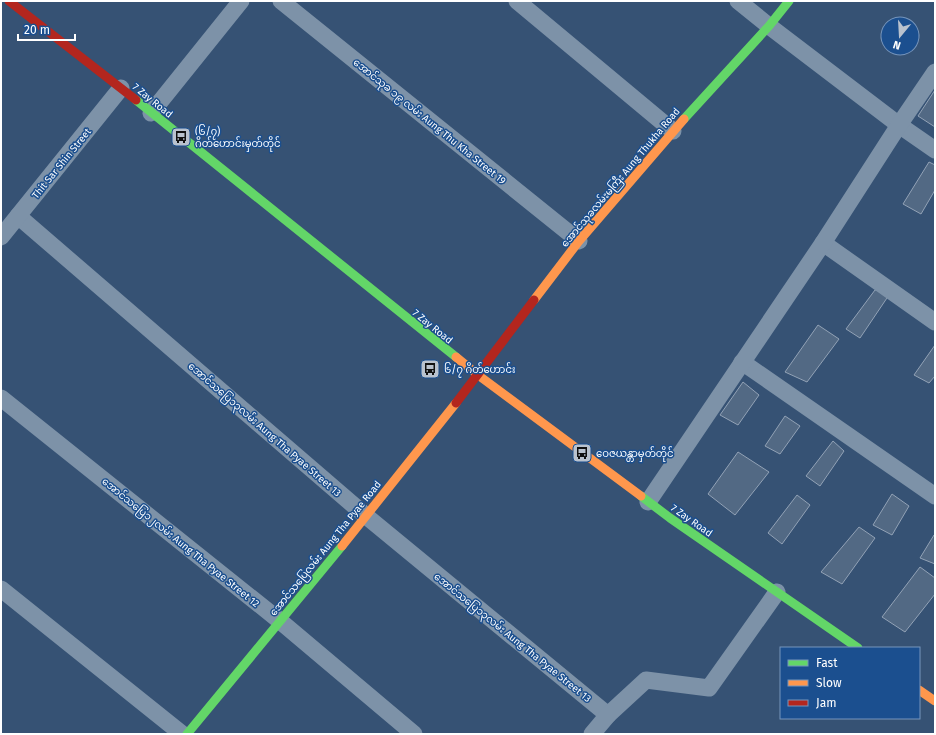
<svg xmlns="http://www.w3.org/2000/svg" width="936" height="735" font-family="'Fira Sans','Noto Sans Myanmar',sans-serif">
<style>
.building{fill:#526984;stroke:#92a2b6}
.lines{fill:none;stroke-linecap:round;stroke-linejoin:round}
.street{stroke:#7d92a8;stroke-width:17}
.fast{stroke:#63d668;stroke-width:9}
.slow{stroke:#ff974d;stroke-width:9}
.jam{stroke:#b3261e;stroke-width:9}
.labels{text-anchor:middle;stroke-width:3;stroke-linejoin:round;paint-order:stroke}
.street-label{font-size:10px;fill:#fff;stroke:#1b4f8f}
.poi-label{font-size:10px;fill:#fff;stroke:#1b4f8f;text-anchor:start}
</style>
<rect width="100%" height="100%" fill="#365274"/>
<g class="building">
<polygon points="935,90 935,127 918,116"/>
<polygon points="929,162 935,165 935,190 921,214 903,204"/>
<polygon points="875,290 891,292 860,338 846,329"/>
<polygon points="818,325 839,339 807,382 785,372"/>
<polygon points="935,345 935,376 929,383 914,375"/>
<polygon points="743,382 759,395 738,425 720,415"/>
<polygon points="785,416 800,426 780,454 765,446"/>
<polygon points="833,441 844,451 820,486 806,476"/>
<polygon points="738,452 769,472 735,515 708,494"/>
<polygon points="892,494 909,506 892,535 873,525"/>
<polygon points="797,495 810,505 782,544 768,533"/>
<polygon points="859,527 875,538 842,584 821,572"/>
<polygon points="934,535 935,535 935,564 920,558"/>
<polygon points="920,567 935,578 935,594 905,632 882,617"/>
</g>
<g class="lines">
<g class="street">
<polyline points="281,1 579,241"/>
<polyline points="517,1 673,131"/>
<polyline points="738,1 769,26 899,125 935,150"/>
<polyline points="151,113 241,1"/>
<polyline points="18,216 366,516 608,715"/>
<polyline points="1,237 121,88"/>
<polyline points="823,243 935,322"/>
<polyline points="742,362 935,496"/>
<polyline points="1,398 280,621 414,734"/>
<polyline points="648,502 823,243 899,125 935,72"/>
<polyline points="1,589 182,734"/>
<polyline points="592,734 608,715 646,680 709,688 777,592"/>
</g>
<g class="fast">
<polyline points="136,100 456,357"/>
<polyline points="684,119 769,26 789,1"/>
<polyline points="641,496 670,518 858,648"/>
<polyline points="187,734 342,546"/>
</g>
<g class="slow">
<polyline points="534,300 579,241 684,119"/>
<polyline points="456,357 478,375 641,496"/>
<polyline points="342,546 456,403"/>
<polyline points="919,690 935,701"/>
</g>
<g class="jam">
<polyline points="9,1 136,100"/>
<polyline points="456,403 534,300"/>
</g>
</g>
<defs>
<symbol id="bus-square" viewBox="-11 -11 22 22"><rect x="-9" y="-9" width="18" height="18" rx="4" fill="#b9c2ce" stroke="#1b4f8f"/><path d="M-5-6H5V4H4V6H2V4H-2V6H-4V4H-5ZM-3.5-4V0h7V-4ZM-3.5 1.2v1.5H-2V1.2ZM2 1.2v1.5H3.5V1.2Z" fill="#111"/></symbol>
</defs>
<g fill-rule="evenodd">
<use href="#bus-square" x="170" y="126" width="22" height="22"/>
<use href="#bus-square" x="419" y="358" width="22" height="22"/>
<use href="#bus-square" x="571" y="442" width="22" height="22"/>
</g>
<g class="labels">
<g class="street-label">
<text transform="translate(153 100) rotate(39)" y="4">7 Zay Road</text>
<text transform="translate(430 121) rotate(39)" y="4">အောင်သုခ ၁၉ လမ်း Aung Thu Kha Street 19</text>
<text transform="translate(61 163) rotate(-51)" y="4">Thit Sar Shin Street</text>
<text transform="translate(620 177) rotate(-50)" y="4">အောင်သုခလမ်းမကြီး Aung Thukha Road</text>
<text transform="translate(433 326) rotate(39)" y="4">7 Zay Road</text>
<text transform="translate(265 429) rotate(41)" y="4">အောင်သပြေ၁၃လမ်း Aung Tha Pyae Street 13</text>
<text transform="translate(692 520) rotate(35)" y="4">7 Zay Road</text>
<text transform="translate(181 542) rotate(39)" y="4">အောင်သပြေ၁၂လမ်း Aung Tha Pyae Street 12</text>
<text transform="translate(325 548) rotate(-51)" y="4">အောင်သပြေလမ်း Aung Tha Pyae Road</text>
<text transform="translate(513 637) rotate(39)" y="4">အောင်သပြေ၁၃လမ်း Aung Tha Pyae Street 13</text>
</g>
<g class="poi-label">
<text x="195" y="135">(၆/၇)<tspan x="195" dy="12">ဂိတ်ဟောင်းမှတ်တိုင်</tspan></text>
<text x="444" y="373">၆/၇ ဂိတ်ဟောင်း</text>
<text x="596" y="457">ဝေဇယန္တာမှတ်တိုင်</text>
</g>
</g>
<rect width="936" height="735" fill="none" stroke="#ffffff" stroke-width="4"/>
<rect x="780" y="647" width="140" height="72" fill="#1b4f8f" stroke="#7695bc"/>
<rect x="788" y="660" width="20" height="6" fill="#63d668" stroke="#7695bc"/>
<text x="816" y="667" font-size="12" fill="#ffffff">Fast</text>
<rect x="788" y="680" width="20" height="6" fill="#ff974d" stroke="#7695bc"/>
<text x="816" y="687" font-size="12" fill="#ffffff">Slow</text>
<rect x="788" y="700" width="20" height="6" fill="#b3261e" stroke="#7695bc"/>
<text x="816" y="707" font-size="12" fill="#ffffff">Jam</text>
<g transform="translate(900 36) rotate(198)"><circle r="19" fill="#1b4f8f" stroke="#7695bc"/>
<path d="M0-3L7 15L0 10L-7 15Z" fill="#b9c2ce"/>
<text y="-6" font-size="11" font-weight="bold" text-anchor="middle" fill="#ffffff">N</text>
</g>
<path d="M18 34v6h57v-6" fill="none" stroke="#ffffff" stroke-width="2"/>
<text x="24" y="34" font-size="12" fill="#ffffff" stroke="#1b4f8f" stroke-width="3" paint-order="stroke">20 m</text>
</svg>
